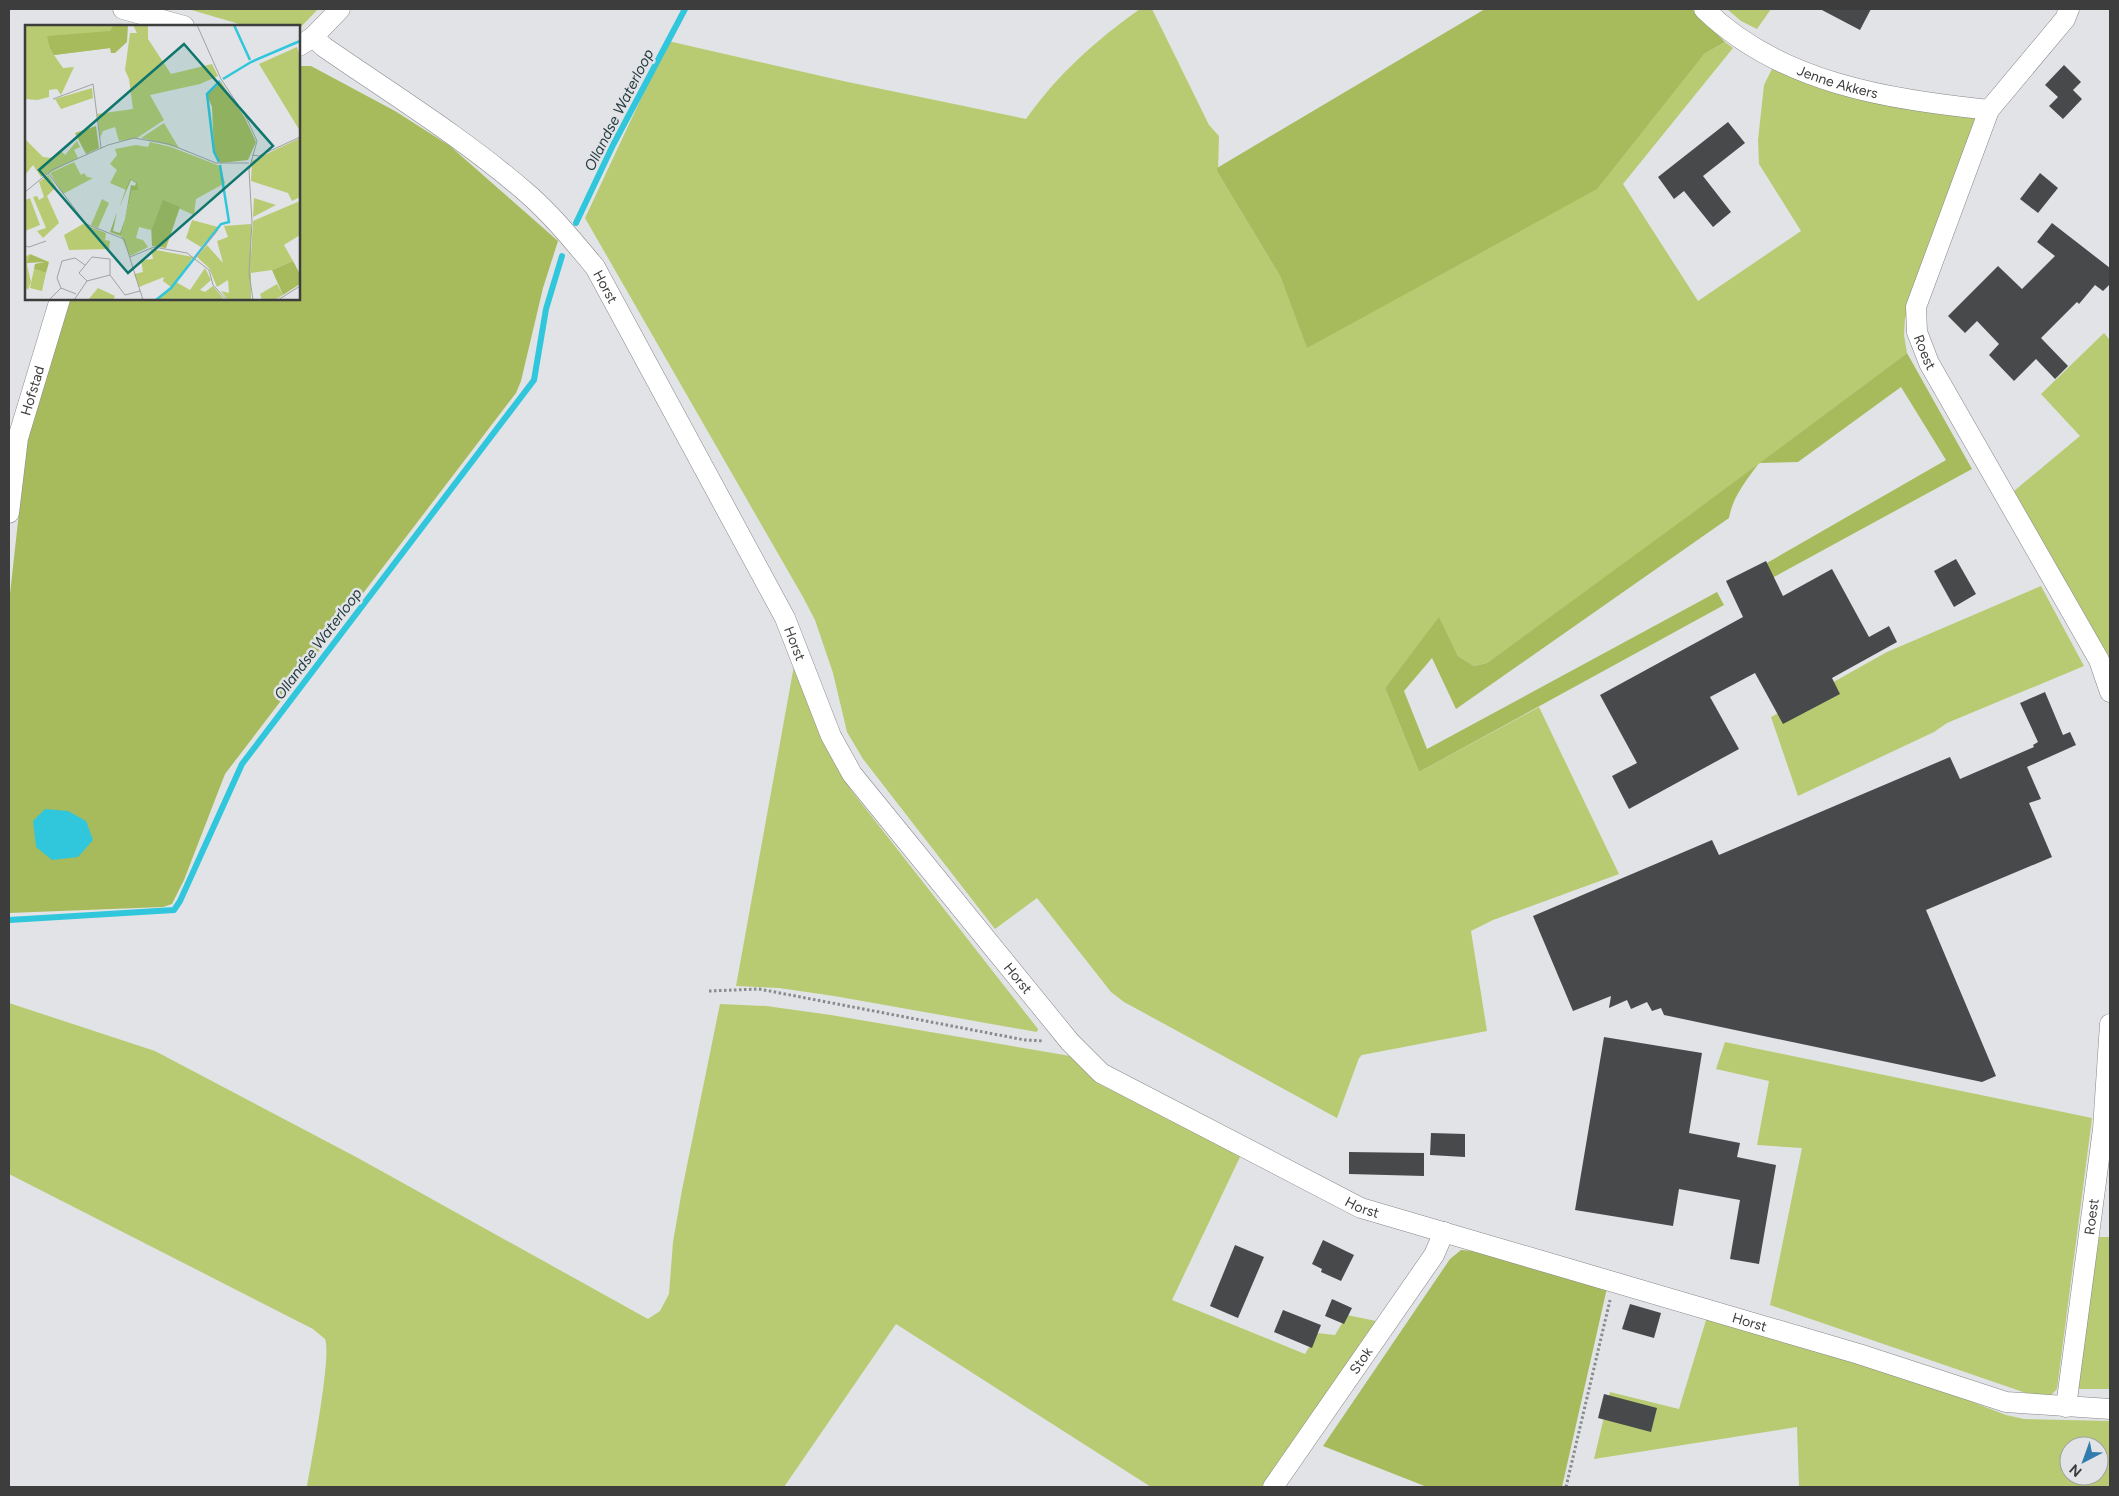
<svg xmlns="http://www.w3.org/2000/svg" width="2119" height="1496" font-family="Figtree,sans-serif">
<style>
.green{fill:#b8cb72;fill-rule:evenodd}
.forest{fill:#a7bb5d}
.water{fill:#30c6db}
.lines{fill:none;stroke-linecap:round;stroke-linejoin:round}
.stream{stroke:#30c6db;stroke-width:6}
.building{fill:#48494b}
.minor-casing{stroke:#858689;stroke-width:21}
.path{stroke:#898a8c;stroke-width:3;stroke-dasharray:2.5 2.5;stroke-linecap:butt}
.minor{stroke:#fff;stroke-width:20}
.labels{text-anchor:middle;stroke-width:5;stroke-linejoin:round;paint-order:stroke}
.street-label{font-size:14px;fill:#3d3d3e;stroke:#e2e3e6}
.water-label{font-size:15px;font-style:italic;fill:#253d41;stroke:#e2e3e6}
.inset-river{fill:none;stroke:#30c6db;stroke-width:2.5}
.inset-road{fill:none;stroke:#a0a1a3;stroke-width:1}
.view{fill:#0f766e;fill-opacity:0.15;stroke:#0f766e;stroke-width:2.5}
.inset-edge{fill:none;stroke:#3d3d3e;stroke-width:2.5}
</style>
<rect width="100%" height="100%" fill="#e2e3e6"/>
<g class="green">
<polygon points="188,9 318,9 299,29 299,26 246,26"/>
<path d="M1140,9H1152L1209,125L1219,136L1218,173L1280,276L1307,347L1704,54L1725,42L1733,48L1623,184L1698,301L1801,231L1759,164L1758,140L1764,85L1772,69L1805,81L1981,118L1905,319L1904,335L1907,353L1661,537L1487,663L1474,666L1458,656L1439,618L1385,688L1419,772L1539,707L1619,874L1493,920L1471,931L1487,1031L1362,1055L1359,1058L1337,1118L1124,1002L1111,992L1037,898L995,929L863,759L847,732L833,673L815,620L803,597L585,218L668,41L843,81L1026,119C1058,74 1095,41 1140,9Z"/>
<polygon points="1727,9 1771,9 1757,29 1741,21"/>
<polygon points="2104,333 2110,340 2110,662 2014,491 2080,436 2041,394"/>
<polygon points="2041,586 2084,666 1947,723 1934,732 1798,796 1771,717 1887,652"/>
<polygon points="795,660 826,746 851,790 1038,1029 1037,1032 834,996 779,988 736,986"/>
<path d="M9,1003L155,1051L358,1158L648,1319L660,1311L669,1294L673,1242L682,1190L720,1004L766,1006L831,1015L1070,1056L1097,1077L1240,1157L1172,1300L1305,1354L1317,1333L1335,1335L1347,1315L1376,1321L1263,1487H1151L896,1324L784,1487H307C311,1463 332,1355 325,1339L313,1329L9,1174Z"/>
<polygon points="1725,1042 2092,1118 2057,1389 2051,1395 2038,1397 1770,1305 1802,1148 1757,1145 1769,1081 1716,1069"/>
<polygon points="2098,1237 2110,1237 2110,1389 2079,1389 2078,1383"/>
<path d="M1707,1317L1900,1374L2006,1415L2024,1419L2110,1421V1487H1799L1797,1427L1594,1459L1610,1392L1679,1409ZM2069,1446H2099V1476H2069Z"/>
</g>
<g class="forest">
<polygon points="1485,9 1692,9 1725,42 1704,54 1597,189 1307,348 1280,276 1218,173 1217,168"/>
<polygon points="301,66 311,66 395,111 450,146 558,241 543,288 521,381 516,393 225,774 184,880 172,904 163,907 9,913 9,603 27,440 66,299 299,299 299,67"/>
<path d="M1907,353L1972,469L1772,578L1765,564L1946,460L1901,387L1798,462L1759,463C1746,481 1733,496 1729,518L1456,709L1432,658L1404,691L1427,749L1717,592L1724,605L1419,772L1385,688L1439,617L1458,656L1474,666L1487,663L1691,514Z"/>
<polygon points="1461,1250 1473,1251 1607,1288 1562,1487 1427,1487 1323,1446 1450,1259"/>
</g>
<polygon class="water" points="45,809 68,811 86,821 93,840 78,857 52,860 36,847 33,821"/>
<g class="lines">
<g class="stream">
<polyline points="576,223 613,145 685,9"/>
<polyline points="9,920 174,910 180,901 242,764 534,380 546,309 562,256"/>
</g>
</g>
<g class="building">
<polygon points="1820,9 1871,9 1860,30"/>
<polygon points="2064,65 2081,82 2073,90 2082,99 2063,119 2049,106 2058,97 2045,85"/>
<polygon points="1728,122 1745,143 1703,176 1731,212 1713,227 1684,191 1674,199 1658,177"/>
<polygon points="2040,173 2058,188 2038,213 2020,199"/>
<polygon points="2052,223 2110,268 2110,284 2103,291 2095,285 2079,304 2077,302 2041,338 2068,366 2055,379 2036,359 2014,381 1989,355 1999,344 1977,321 1965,333 1948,316 1998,266 2022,289 2055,256 2037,242"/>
<polygon points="1956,559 1976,594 1954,607 1934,571"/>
<polygon points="1766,561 1783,596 1832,569 1869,637 1889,626 1897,642 1832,678 1840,694 1783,724 1755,673 1710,697 1739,749 1629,809 1612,776 1637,763 1600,695 1743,617 1726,581"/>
<polygon points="2045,692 2063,735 2070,732 2076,745 2027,767 2041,799 2029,803 2052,857 1926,910 1996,1076 1982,1082 1664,1015 1661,1008 1652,1011 1647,1002 1631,1009 1627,1000 1609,1008 1611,996 1573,1011 1533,916 1712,840 1719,855 1950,757 1960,779 2034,747 2033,745 2038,742 2020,703"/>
<polygon points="1604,1037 1702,1053 1689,1133 1740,1143 1737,1157 1776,1165 1759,1264 1730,1259 1740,1200 1679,1189 1673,1226 1575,1210"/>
<polygon points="1431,1133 1465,1134 1465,1157 1430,1155"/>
<polygon points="1349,1152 1424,1153 1424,1176 1349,1174"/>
<polygon points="1323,1240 1354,1255 1341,1281 1321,1272 1322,1269 1312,1264"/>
<polygon points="1235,1245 1264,1257 1238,1318 1210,1306"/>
<polygon points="1332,1299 1352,1308 1344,1324 1325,1316"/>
<polygon points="1630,1304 1661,1313 1654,1338 1622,1329"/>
<polygon points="1283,1310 1321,1325 1312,1348 1274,1332"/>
<polygon points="1604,1394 1657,1408 1651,1432 1598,1418"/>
</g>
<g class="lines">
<defs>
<g id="minor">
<polyline points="123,9 184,26"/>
<path id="s1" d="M1704,9C1780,83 1887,99 1989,110"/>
<path id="s2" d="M2069,9L2065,19L1989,110L1916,307L1917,332L1929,363L2099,660L2110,692"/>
<path id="s3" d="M313,37L324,47C392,94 465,139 528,194C553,216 574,242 595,267L785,618L831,736L852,774L1070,1042L1101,1073L1361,1208L1859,1354L2006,1402L2110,1409"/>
<polyline points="299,46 313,37 340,9"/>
<path id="s4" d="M9,513L18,438L60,299"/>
<path id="s5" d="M2066,1407L2103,1129L2110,1024"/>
<path id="s6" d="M1273,1487L1434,1255L1444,1232"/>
</g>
</defs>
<use href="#minor" class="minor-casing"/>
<g class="path">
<polyline points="709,991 759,989 1025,1040 1044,1041"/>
<polyline points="1566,1487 1610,1300"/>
</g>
<use href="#minor" class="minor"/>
</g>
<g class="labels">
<g class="street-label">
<text dy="5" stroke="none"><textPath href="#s1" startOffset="154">Jenne Akkers</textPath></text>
<text dy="5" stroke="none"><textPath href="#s3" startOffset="388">Horst</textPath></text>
<text dy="5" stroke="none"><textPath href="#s2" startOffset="386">Roest</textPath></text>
<text dy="5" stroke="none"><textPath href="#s4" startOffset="125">Hofstad</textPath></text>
<text dy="5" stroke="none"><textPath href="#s3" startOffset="792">Horst</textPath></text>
<text dy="5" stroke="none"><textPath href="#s3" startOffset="1198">Horst</textPath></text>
<text dy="5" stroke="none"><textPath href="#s3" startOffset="1618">Horst</textPath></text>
<text dy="5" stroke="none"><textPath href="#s5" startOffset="192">Roest</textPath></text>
<text dy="5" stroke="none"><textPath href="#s3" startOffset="2022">Horst</textPath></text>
<text dy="5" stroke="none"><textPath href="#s6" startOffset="154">Stok</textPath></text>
</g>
<g class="water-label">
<text transform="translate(619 110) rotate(-63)" y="5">Ollandse Waterloop</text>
<text transform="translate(318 644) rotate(-53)" y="5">Ollandse Waterloop</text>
</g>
</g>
<g transform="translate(25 25)">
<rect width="275" height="275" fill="#e2e3e6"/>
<path d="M0,0H103L85,23L29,30L38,43L49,42L36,70L32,64L24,65V72L12,75L0,74ZM108,0H123V14L146,49L187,39L193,51L175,59L125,70L139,95L112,113L94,116L90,102L78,106L75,113L72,89L108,84L104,54L100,45L105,8H112ZM272,22L275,30V106L234,39ZM67,63L68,73L36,84L30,74ZM139,98L154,123L116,113ZM275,113V172L267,176L263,168L226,156L227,136ZM0,114L18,132L26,133L36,126L40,130L52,116L55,122L49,125L53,133L16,152L8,140L0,150ZM125,117L146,122L195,141L200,158L171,174L169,190L144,179L127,221L126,205L114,202L111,213L118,215L123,222L105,231L96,211L107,165H112V157L105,153L101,165L85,158L92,145L85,139L92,130L90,124L111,120L123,122ZM49,137L56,150L59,148L62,152L68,153L38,169L25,148ZM23,150L31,162L22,171L34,198L18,213L12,206L21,203L8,172L12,171L14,175L19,172L14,157ZM5,173L15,200L0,206V175ZM229,173L251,180L228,192ZM77,174L84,178L73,203L66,200ZM275,176V210L259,220L268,236L247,245L225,248L228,196ZM167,195L193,202L176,222L161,213ZM58,199L81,208L80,215L85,216L84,224L44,225L39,210ZM226,199V275H203L196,266L204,268L203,255L192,262L184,243L172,232L182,220L198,238L192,216L203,212L199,201ZM126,224L168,232L151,257L165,265L180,243L186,255L175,265L180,267L188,261L200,275H131L146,262L138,256L139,252L114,262L109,249L118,247L116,235L128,234ZM5,229L2,240L6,257L3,265L0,262V232ZM9,244L21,248L17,266L5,263ZM252,259L258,270L250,275H237L235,269ZM73,263L90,271L88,275H63Z" fill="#b8cb72"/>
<path d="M89,0H103L102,17L90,28H86L85,23L29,30L25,23L22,11L85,6ZM196,57L220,93L231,117L223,135L195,138L189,125L187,82L182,70ZM71,101L74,123L61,129L50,108ZM105,153L112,157L113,165H107L96,211L85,207L92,187L88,206L95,208L100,194L106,160L110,161L111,158L106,155L94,183ZM138,175L155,182L141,223L127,221V204ZM5,229L24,237L21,248L9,244L10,239L20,237L2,238ZM268,236L275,249V259L258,270L247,245Z" fill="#a7bb5d"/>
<path class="inset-river" d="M209,0L225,35M198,54L226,37L275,16M194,137L189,127L182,69L195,56M131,275L146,263L196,199L204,197L195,140"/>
<path class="inset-road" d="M172,0L196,54L221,92L232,116L224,145L227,197L224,248L228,275M28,74L68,59L76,123M227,130L234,131L275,112M23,148L61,199L99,214L118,275M0,167L27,145L83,120L109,113L144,119L191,138H224M0,221L4,222L21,216M105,232L129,222L162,228L184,245L188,260L202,275M170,233L193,205M85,250L100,270L115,266M62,256L54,248L67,232L85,234V250M51,269L36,263L32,253L37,236L50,233L60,240M24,275L36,263M49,275L62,256L85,250M253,275L275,261"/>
<path class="view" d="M159,19L248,121L103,248L14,145Z"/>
<rect width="275" height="275" class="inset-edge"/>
</g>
<rect width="2119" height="1496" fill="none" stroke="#3d3d3e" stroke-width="20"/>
<g transform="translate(2084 1461) rotate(221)"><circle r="24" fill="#e2e3e6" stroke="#a0a1a3"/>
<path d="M0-4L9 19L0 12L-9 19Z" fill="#317baf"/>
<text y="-8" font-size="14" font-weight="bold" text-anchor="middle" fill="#3d3d3e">N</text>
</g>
</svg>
